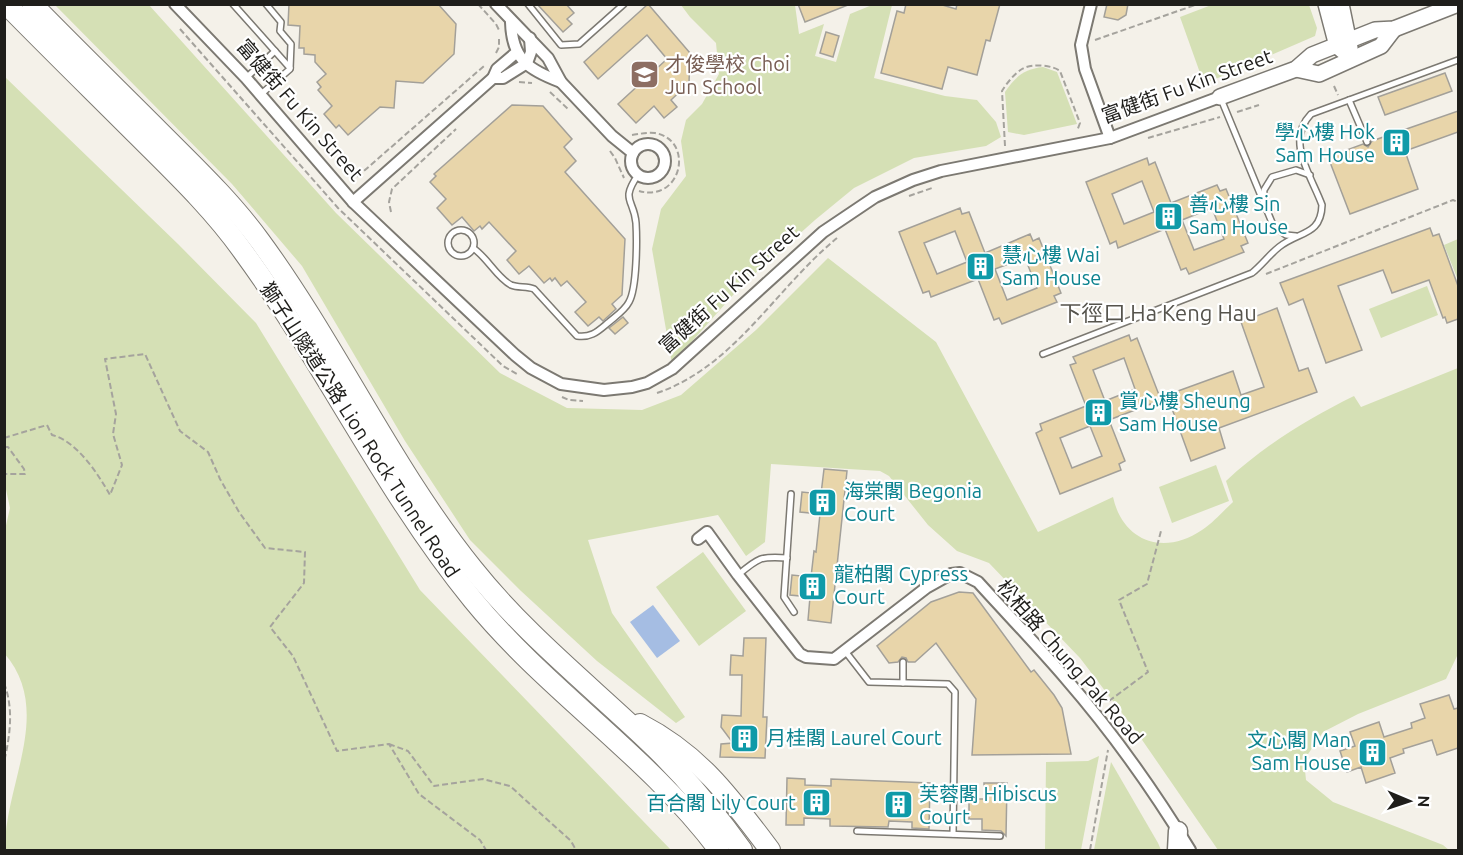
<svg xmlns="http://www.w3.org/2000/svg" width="1463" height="855" font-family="Ubuntu,'Noto Sans TC',sans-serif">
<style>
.green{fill:#d5e0b5}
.water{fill:#a5bde3}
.building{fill:#e8d5aa;stroke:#a3a099;stroke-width:1.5;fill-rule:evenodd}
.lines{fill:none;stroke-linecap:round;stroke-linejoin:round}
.lane-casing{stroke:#7c7972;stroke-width:8}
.street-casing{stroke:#7c7972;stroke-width:14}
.secondary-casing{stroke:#7c7972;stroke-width:18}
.primary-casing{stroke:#7c7972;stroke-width:21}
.highway-casing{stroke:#7c7972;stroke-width:22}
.path{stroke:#a5a39d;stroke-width:2;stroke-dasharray:6 3;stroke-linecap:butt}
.lane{stroke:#fff;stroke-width:5}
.street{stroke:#fff;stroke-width:10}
.secondary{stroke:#fff;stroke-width:15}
.primary{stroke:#fff;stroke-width:18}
.highway{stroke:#fff;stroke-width:20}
.labels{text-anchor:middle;stroke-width:4.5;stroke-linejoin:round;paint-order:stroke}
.education-label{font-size:20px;fill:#785e54;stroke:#fff;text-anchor:start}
.street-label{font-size:20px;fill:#1f1e1b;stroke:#fff}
.culture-label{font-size:20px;fill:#0d838f;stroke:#fff;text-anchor:start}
.quarter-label{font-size:22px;fill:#56544d;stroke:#fff}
</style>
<rect width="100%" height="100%" fill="#f4f1e9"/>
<g class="green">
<polygon points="1214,4 1309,5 1317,28 1315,36 1204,84 1180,17"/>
<path d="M55,5H149L336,213L500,373L567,408L642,410L681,395L756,330L828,258L936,342L1038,532L1113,497C1123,542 1164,556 1202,530C1213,523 1223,511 1233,502L1226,481C1263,446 1309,418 1354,396L1361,407L1458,368V654L1446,679L1358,714L1323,732L1304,760L1306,780L1333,802L1443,845L1449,850H1218L1138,734L1080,658L989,563L957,551L928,525L889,476L880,471L771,464L765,542L746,556L718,515L588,540L612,613L685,717L676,723L597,661L521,591L470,540L405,441L302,266L232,184Z"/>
<polygon points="681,5 795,5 799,34 824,24 815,56 836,62 850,14 872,5 892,5 874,78 945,96 977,100 996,122 1001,137 986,146 914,158 854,188 815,220 741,286 672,364 652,249 661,209 686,176 681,141 686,120 702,104 719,74 716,43 690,17"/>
<path d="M1043,67L1057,72L1077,124L1024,135L1008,132L1005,92C1015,77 1024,69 1043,67Z"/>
<path d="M5,77L178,244L256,323L420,590L671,850H5C4,784 55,711 4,653V534L10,508L4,480Z"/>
<polygon points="1458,239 1458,280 1444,245"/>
<polygon points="1427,286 1438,315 1381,338 1369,309"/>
<polygon points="1216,465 1229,501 1172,523 1159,487"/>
<polygon points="703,552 746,611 699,646 656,587"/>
<polygon points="1099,756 1081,850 1045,850 1046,762 1088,761"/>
<polygon points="1111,762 1158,843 1161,850 1094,850"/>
</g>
<polygon class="water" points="653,605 680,641 657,658 630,622"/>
<g class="building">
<polygon points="289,4 438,4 456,24 454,54 423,83 396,81 394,108 380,107 348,135 339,125 336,128 324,114 332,106 318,90 321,87 317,82 326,74 315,62 315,55 304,54 304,48 299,48 300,26 288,25"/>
<polygon points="537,4 566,4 574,13 567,19 572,24 563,32"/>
<polygon points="648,4 690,53 689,83 671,100 677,107 664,118 654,106 636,123 618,104 667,59 647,35 598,79 584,62"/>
<polygon points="798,4 848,4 848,5 805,22"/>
<polygon points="906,4 939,4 956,9 957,4 1000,4 990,41 986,40 977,75 948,67 942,89 881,73 897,11 904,13"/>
<polygon points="1107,4 1128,4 1126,15 1118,20 1104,17"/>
<polygon points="826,32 839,36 833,57 820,53"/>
<polygon points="1445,73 1452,91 1385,115 1378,97"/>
<polygon points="512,105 543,106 572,139 564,147 576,161 565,172 625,239 622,295 612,304 616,309 603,321 599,317 588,326 575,312 586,302 567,281 561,286 555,278 552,281 550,278 544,283 529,266 519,274 507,260 516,251 489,222 482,229 480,226 474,231 462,217 452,225 437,208 446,199 430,182 436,176 434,174"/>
<polygon points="1458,111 1458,132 1405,151 1418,189 1350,214 1328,157 1363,144 1368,147 1372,141"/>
<path d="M1147,158L1149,165L1155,162L1171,203L1217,185L1220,191L1226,189L1248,243L1241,246L1244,252L1189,274L1186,268L1181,270L1165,229L1118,248L1116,241L1110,244L1086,182ZM1142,181L1154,212L1124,224L1112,194ZM1212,208L1224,239L1194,250L1182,220Z"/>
<path d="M960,208L962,214L969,212L985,253L1030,234L1033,241L1039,238L1061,293L1054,296L1057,302L1002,324L999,318L994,320L978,279L931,297L929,291L923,293L899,232ZM955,231L967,262L937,274L924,243ZM1025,258L1037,288L1007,300L995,269Z"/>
<polygon points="1430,228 1433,236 1439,234 1458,286 1458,319 1447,323 1445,317 1443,318 1429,280 1392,293 1383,270 1338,286 1362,350 1326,363 1303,299 1289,305 1280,283"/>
<polygon points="1277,308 1299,371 1308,368 1317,392 1219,428 1225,448 1191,461 1167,395 1233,371 1241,395 1264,387 1241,322"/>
<polygon points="623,317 628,323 615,334 609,328"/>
<path d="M1129,335L1131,341L1137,338L1161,400L1109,420L1125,461L1119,464L1121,470L1060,494L1036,433L1042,430L1040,424L1086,406L1070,365L1076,363L1073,357ZM1124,358L1135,389L1105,401L1093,370ZM1090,426L1102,456L1072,468L1060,438Z"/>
<polygon points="824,469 847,471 831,623 808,620 810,597 790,595 792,575 811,577 814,551 816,552 820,514 800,512 802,492 821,494"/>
<polygon points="959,592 973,593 1031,672 1034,670 1054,695 1062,708 1071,754 972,755 976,699 936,643 915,662 908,662 906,658 902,657 898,662 889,663 877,646 931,602"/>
<polygon points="744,638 766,638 763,717 767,717 765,758 720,757 721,744 733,743 721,727 722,715 741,716 742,675 730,675 731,655 743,656"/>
<polygon points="1449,695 1454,709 1458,708 1458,748 1437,755 1432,740 1403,749 1404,753 1390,758 1395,773 1366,783 1361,767 1347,772 1340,751 1355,746 1350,732 1379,722 1384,737 1412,728 1411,723 1425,718 1420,704"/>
<polygon points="787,778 805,779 805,785 831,786 831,779 930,783 929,829 912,828 912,822 889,821 888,827 830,826 830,819 804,818 804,825 786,825"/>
<polygon points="984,783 1007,783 1006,836 1001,831 982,830 982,819 969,819 969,799 984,799"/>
</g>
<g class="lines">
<defs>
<g id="lane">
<polyline points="233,4 290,68"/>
<polyline points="528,4 561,45 579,44 624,4"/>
<polyline points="246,78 275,51"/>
<polyline points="260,95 290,69 291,44 280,31 281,22 266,4"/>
<polyline points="1221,99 1273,225 1286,235 1296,236"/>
<polyline points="1349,100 1367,142"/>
<polyline points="1263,199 1264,190 1272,177 1296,170 1310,175"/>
<circle cx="461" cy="243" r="13"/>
<path d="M473,248C487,257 497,278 511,285C518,288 527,286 534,289L577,336C592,338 598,331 609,322C616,316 625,310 629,302C637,288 637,240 636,223C634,199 620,201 638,175"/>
<path d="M1043,354L1252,273C1262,265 1269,255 1279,247C1299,231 1321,236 1322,205C1311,175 1285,141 1311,114L1458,60"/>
<polyline points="791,494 784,597 794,612"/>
<path d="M738,575C758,558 760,556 787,558"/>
<polyline points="845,651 869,682 948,684 955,692 953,834"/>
<polyline points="903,683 903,662"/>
<polyline points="857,831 1000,836"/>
</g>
<g id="street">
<polyline points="175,4 246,78 353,202 515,355 531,368 561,384 604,390 632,387 647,383 672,369 823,232 875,197 913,180 941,171 1110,138 1220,97"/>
<polyline points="496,4 548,58 561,82 612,136 633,153"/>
<polyline points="1091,4 1081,45 1085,69 1110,138"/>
<path d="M511,22C512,60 529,70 561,82"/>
<polyline points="493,78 503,78 527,63 531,52 530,38"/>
<circle cx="648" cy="161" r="17"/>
<polyline points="353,202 493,78 497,69 517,52"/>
<path d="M698,539L707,532L738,575L800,654L806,657L834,659L926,588L951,574L960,573L978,582C1007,614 1038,646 1067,680C1113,733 1154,791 1190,850"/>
</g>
<g id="secondary">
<polyline points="1326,4 1337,46 1343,51"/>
<polyline points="1341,4 1350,48"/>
<polyline points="1296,69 1319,74 1381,46 1394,29"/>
<polyline points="1220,97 1296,69 1312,55 1375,30 1394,29 1458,4"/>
</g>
<polyline id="primary" points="1177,850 1178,831"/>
<g id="highway">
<path d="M6,4C49,48 93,91 137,135C173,171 212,208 242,250C325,363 384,491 473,600C547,691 649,756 719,850"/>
<path d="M32,4C74,47 117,89 159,131C194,166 231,201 260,241C337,346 391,467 473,569C524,633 588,684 648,741C683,774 714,811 742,850"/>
<path d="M640,724C700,755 731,798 770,850"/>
</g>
</defs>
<use href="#lane" class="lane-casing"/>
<use href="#street" class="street-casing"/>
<use href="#secondary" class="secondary-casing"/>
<use href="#primary" class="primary-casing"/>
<use href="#highway" class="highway-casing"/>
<g class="path">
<polyline points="478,4 496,24 499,30"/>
<polyline points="180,29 338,208 503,366 517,374"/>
<polyline points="1095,40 1198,4"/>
<polyline points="496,53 499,47 499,39"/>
<polyline points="519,82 532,83"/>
<polyline points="1334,86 1338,95"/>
<polyline points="550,92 568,109"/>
<polyline points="1237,112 1259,105"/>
<path d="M632,135C640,134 647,132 655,133C695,140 682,203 639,191"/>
<polyline points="1148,138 1220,117"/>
<path d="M1005,146L1002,91C1006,84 1015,73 1022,69C1032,63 1052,65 1060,71L1080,123L1077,131"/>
<polyline points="610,151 615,158 624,178"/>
<polyline points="343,169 350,177 357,177 484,66"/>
<polyline points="909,196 932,188"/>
<polyline points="391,212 389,202 392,189 456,129"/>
<polyline points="1266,274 1453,200 1458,202"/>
<path d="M657,393C734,367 776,288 837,238"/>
<polyline points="562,397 569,400 583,401"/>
<path d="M4,438L47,425L52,435C77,441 98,474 110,495L122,465L113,434L116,414L105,359L145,354L180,431L208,452L220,479L239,512L265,548L305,552L304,583L270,627L293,656L337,751L389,744L419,794L480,840L486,850"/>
<polyline points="4,447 8,447 24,469 25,474 4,474"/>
<path d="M4,683C14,709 10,736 4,762"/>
<polyline points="1109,701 1148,672 1119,600 1147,584 1161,531"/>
<polyline points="389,744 408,751 434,786 483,779 510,786 571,841 576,850"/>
<polyline points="1090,850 1108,750"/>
</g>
<use href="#lane" class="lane"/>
<use href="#street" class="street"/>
<use href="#secondary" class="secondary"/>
<use href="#primary" class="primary"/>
<use href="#highway" class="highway"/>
</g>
<defs>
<symbol id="school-square" viewBox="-11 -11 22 22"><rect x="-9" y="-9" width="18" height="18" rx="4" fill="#8d6e63" stroke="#fff"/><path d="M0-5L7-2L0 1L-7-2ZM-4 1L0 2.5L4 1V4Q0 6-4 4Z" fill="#fff"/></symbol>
<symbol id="building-square" viewBox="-11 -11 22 22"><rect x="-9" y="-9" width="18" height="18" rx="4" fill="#0f9aa8" stroke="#fff"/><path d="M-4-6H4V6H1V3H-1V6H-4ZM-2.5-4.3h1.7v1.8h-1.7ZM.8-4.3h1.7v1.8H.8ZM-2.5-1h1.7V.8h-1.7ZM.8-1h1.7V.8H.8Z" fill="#fff"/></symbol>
</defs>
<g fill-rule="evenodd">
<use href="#school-square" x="628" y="58" width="33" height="33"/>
<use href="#building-square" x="1380" y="126" width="33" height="33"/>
<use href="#building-square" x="1152" y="200" width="33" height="33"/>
<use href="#building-square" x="964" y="250" width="33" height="33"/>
<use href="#building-square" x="1082" y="396" width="33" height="33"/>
<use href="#building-square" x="806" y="486" width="33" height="33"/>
<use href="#building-square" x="796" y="570" width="33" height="33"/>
<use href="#building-square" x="728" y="722" width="33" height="33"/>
<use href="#building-square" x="1356" y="736" width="33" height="33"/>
<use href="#building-square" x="800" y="786" width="33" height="33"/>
<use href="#building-square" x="882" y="788" width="33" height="33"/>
</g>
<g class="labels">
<g class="education-label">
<text x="665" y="71">才俊學校 Choi<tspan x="665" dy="23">Jun School</tspan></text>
</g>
<g class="street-label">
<text transform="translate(1187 86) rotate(-20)" y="7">富健街 Fu Kin Street</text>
<text transform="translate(300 110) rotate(49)" y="7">富健街 Fu Kin Street</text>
<text transform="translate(729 289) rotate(-42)" y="7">富健街 Fu Kin Street</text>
<text transform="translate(360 430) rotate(57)" y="7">獅子山隧道公路 Lion Rock Tunnel Road</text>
<text transform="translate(1070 662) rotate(49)" y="7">松柏路 Chung Pak Road</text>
</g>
<g class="culture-label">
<text x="1375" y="139" text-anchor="end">學心樓 Hok<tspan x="1375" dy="23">Sam House</tspan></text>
<text x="1189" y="211">善心樓 Sin<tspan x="1189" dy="23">Sam House</tspan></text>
<text x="1002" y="262">慧心樓 Wai<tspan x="1002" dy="23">Sam House</tspan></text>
<text x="1119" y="408">賞心樓 Sheung<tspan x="1119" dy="23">Sam House</tspan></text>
<text x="844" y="498">海棠閣 Begonia<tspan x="844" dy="23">Court</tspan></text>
<text x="834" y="581">龍柏閣 Cypress<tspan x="834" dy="23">Court</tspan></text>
<text x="766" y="745">月桂閣 Laurel Court</text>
<text x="1351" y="747" text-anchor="end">文心閣 Man<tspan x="1351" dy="23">Sam House</tspan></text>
<text x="919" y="801">芙蓉閣 Hibiscus<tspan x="919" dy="23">Court</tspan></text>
<text x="796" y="810" text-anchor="end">百合閣 Lily Court</text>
</g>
<g class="quarter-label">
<text x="1158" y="321">下徑口 Ha Keng Hau</text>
</g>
</g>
<rect width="1463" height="855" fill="none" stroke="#1f1e1b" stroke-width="12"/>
<g transform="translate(1409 801) rotate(92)" stroke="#ffffff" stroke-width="4.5" paint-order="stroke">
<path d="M0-4.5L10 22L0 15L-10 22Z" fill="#1f1e1b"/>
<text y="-9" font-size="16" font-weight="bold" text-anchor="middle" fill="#1f1e1b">N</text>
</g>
</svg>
